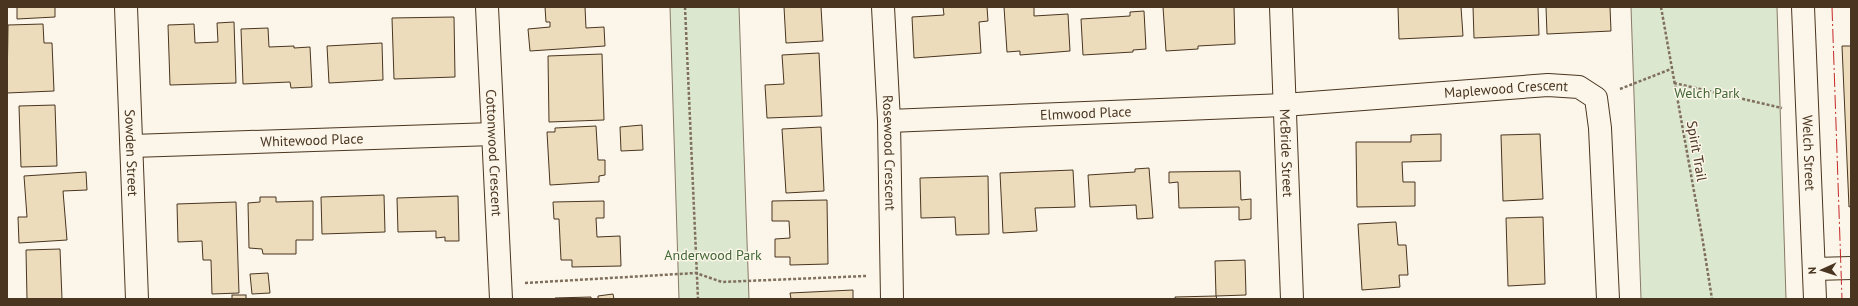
<svg xmlns="http://www.w3.org/2000/svg" width="1858" height="306" font-family="'PT Sans',sans-serif">
<style>
.green{fill:#dce7d0;stroke:#887966}
.building{fill:#ecdcbc;stroke:#4a3520}
.lines{fill:none;stroke-linecap:round;stroke-linejoin:round}
.street-casing{stroke:#4a3520;stroke-width:24}
.path{stroke:#7f6f5c;stroke-width:2.5;stroke-dasharray:3 2;stroke-linecap:butt}
.street{stroke:#fbf6e9;stroke-width:22}
.power{stroke:#c62828;stroke-width:1;stroke-dasharray:14 3 2 3;stroke-linecap:butt}
.labels{text-anchor:middle;stroke-width:3;stroke-linejoin:round;paint-order:stroke}
.street-label{font-size:14px;fill:#4a3520;stroke:#fbf6e9}
.park-label{font-size:14px;fill:#436837;stroke:#fbf6e9}
</style>
<rect width="100%" height="100%" fill="#fbf6e9"/>
<g class="green">
<polygon points="670,7 739,7 749,299 679,299"/>
<polygon points="1631,7 1777,7 1786,299 1641,299"/>
</g>
<g class="building">
<polygon points="17,7 55,7 55,17 17,19"/>
<polygon points="545,7 585,7 586,28 604,27 605,46 530,51 528,29 550,27 550,22 546,22"/>
<polygon points="784,7 821,7 823,41 786,43"/>
<polygon points="943,7 987,7 988,21 979,22 981,53 914,58 912,17 944,15"/>
<polygon points="1004,7 1034,7 1034,16 1068,14 1070,51 1020,55 1020,51 1007,52"/>
<polygon points="1163,7 1234,7 1235,44 1198,46 1198,49 1166,51"/>
<polygon points="1398,7 1461,7 1463,36 1399,39"/>
<polygon points="1473,7 1538,7 1539,35 1474,38"/>
<polygon points="1546,7 1610,7 1611,31 1547,34"/>
<polygon points="1144,11 1146,49 1133,50 1133,52 1083,55 1081,19 1130,16 1130,12"/>
<polygon points="454,17 455,77 394,79 392,18"/>
<polygon points="234,22 236,83 170,85 168,25 194,24 195,43 218,42 217,23"/>
<polygon points="43,24 44,43 52,43 54,91 7,93 8,25"/>
<polygon points="268,28 269,47 294,46 294,48 310,47 312,87 291,88 290,82 243,84 241,29"/>
<polygon points="382,43 383,80 329,83 327,46"/>
<polygon points="1842,46 1851,46 1851,206 1849,207"/>
<polygon points="819,53 822,116 767,118 765,85 784,84 782,55"/>
<polygon points="602,54 604,120 549,122 548,56"/>
<polygon points="55,105 57,166 21,167 19,106"/>
<polygon points="642,125 643,150 621,151 620,127"/>
<polygon points="596,126 598,160 605,160 605,175 599,176 599,182 550,185 547,132 555,132 555,128"/>
<polygon points="821,127 824,191 786,193 782,129"/>
<polygon points="1441,134 1441,161 1402,162 1403,182 1415,182 1415,206 1357,207 1356,142 1411,142 1411,135"/>
<polygon points="1540,134 1543,199 1503,201 1501,135"/>
<polygon points="1149,168 1153,218 1137,219 1136,205 1090,207 1088,175 1135,172 1135,169"/>
<polygon points="1073,170 1075,207 1035,208 1037,231 1003,233 1000,173"/>
<polygon points="1240,171 1241,200 1251,199 1251,219 1239,220 1239,207 1179,208 1178,182 1169,183 1169,172"/>
<polygon points="86,172 87,190 63,191 67,240 19,243 18,217 27,217 24,176"/>
<polygon points="988,176 989,234 956,235 955,217 921,218 920,178"/>
<polygon points="384,195 385,232 322,234 321,197"/>
<polygon points="458,196 459,241 445,241 445,237 436,238 436,231 398,232 397,198"/>
<polygon points="260,197 276,197 276,202 313,201 313,240 296,240 296,254 263,254 262,249 249,248 248,203 260,202"/>
<polygon points="827,200 828,264 790,265 790,257 775,257 775,239 790,238 789,221 772,221 772,201"/>
<polygon points="604,201 604,218 596,218 597,237 620,236 621,266 572,267 572,260 561,260 559,219 554,219 553,202"/>
<polygon points="236,202 239,293 212,294 211,260 203,260 202,241 178,242 177,204"/>
<polygon points="1543,217 1545,284 1508,286 1506,218"/>
<polygon points="1396,222 1398,245 1406,245 1408,275 1399,275 1400,287 1362,290 1358,224"/>
<polygon points="60,249 62,299 27,299 26,250"/>
<polygon points="1245,260 1246,295 1216,296 1215,261"/>
<polygon points="268,273 270,293 252,294 250,274"/>
<polygon points="853,290 853,299 791,299 790,293"/>
<polygon points="613,294 614,299 598,299 598,296"/>
<rect x="232" y="295" width="14" height="4"/>
<polygon points="1216,296 1217,299 1175,299 1175,297"/>
<polygon points="591,297 591,299 555,299 555,298"/>
</g>
<g class="lines">
<defs>
<g id="street">
<path id="s1" d="M126,7L137,299"/>
<path id="s2" d="M487,7L501,299"/>
<path id="s3" d="M883,7L889,121L892,299"/>
<path id="s4" d="M1281,7L1292,299"/>
<path id="s5" d="M1803,7L1815,299"/>
<path id="s6" d="M889,121L1284,105L1548,85L1579,87L1596,98L1600,128L1608,299"/>
<path id="s7" d="M132,146L493,134"/>
<polyline points="1815,269 1851,268"/>
</g>
</defs>
<use href="#street" class="street-casing"/>
<g class="path">
<polyline points="685,7 698,299"/>
<polyline points="1661,7 1702,236 1712,299"/>
<polyline points="1674,83 1782,108"/>
<polyline points="1620,89 1671,69"/>
<polyline points="525,283 696,273 722,282 866,276"/>
</g>
<use href="#street" class="street"/>
<polyline class="power" points="1832,7 1842,299"/>
</g>
<g class="labels">
<g class="street-label">
<text dy="5" stroke="none"><textPath href="#s6" startOffset="618">Maplewood Crescent</textPath></text>
<text dy="5" stroke="none"><textPath href="#s6" startOffset="197">Elmwood Place</textPath></text>
<text dy="5" stroke="none"><textPath href="#s7" startOffset="180">Whitewood Place</textPath></text>
<text transform="translate(1697 151) rotate(80)" y="5">Spirit Trail</text>
<text dy="5" stroke="none"><textPath href="#s1" startOffset="146">Sowden Street</textPath></text>
<text dy="5" stroke="none"><textPath href="#s2" startOffset="146">Cottonwood Crescent</textPath></text>
<text dy="5" stroke="none"><textPath href="#s3" startOffset="146">Rosewood Crescent</textPath></text>
<text dy="5" stroke="none"><textPath href="#s4" startOffset="146">McBride Street</textPath></text>
<text dy="5" stroke="none"><textPath href="#s5" startOffset="146">Welch Street</textPath></text>
</g>
<g class="park-label">
<text x="1707" y="98">Welch Park</text>
<text x="713" y="260">Anderwood Park</text>
</g>
</g>
<rect width="1858" height="306" fill="none" stroke="#4a3520" stroke-width="16"/>
<g transform="translate(1822 270) rotate(267)" stroke="#fbf6e9" stroke-width="3" paint-order="stroke">
<path d="M0-3L7 15L0 10L-7 15Z" fill="#4a3520"/>
<text y="-6" font-size="11" font-weight="bold" text-anchor="middle" fill="#4a3520">N</text>
</g>
</svg>
